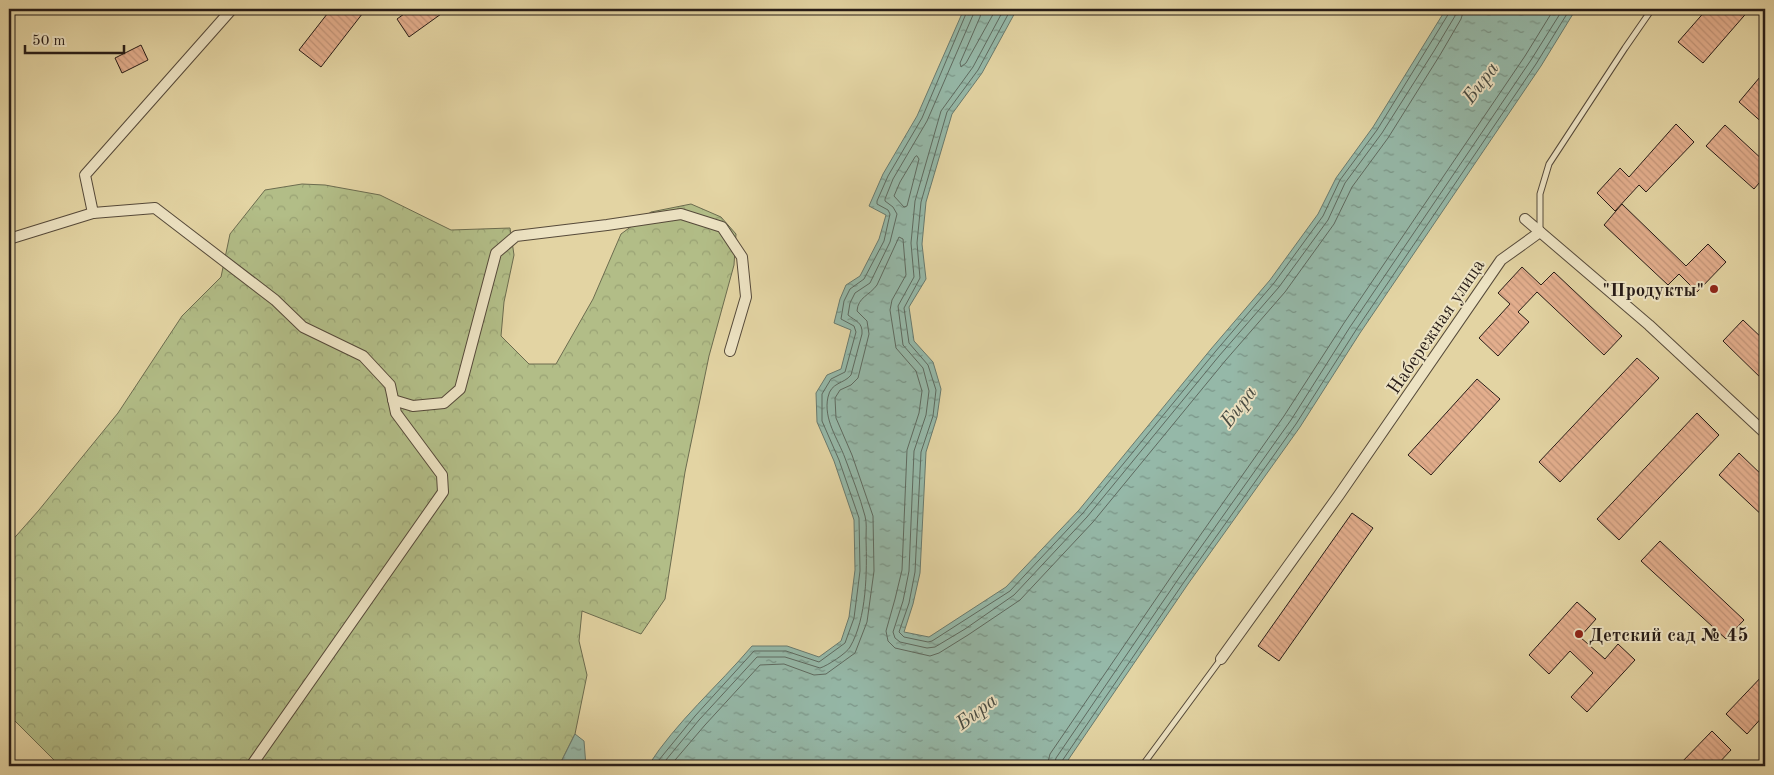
<svg xmlns="http://www.w3.org/2000/svg" width="1774" height="775" font-family="'Old Standard TT',serif">
<style>
.forest{fill:url(#forest-crowns);stroke:#6c6c4f}
.water{fill:url(#water-ripples);stroke:#697a6e}
.lines{fill:none;stroke-linecap:round;stroke-linejoin:round}
.shore{stroke:#5e6a60;stroke-width:1}
.building{fill:url(#building-back-hatch);stroke:#271c17}
.service-casing{stroke:#564a3a;stroke-width:7}
.minor-casing{stroke:#564a3a;stroke-width:12}
.service{stroke:#ede3c3;stroke-width:5}
.minor{stroke:#ede3c3;stroke-width:10}
.poi-dot{fill:#8f2418;stroke:#ede3c3;stroke-width:2}
.labels{text-anchor:middle;stroke-width:4;stroke-linejoin:round;paint-order:stroke}
.poi-label{font-size:19px;font-weight:bold;fill:#271c17;stroke:#ede3c3;text-anchor:end}
.street-label{font-size:19px;fill:#271c17;stroke:#ede3c3}
.water-label{font-size:20px;font-style:italic;fill:#484b42;stroke:#ede3c3}
</style>
<defs>
<pattern id="forest-crowns" width="20" height="18" patternUnits="userSpaceOnUse" patternTransform="scale(1.25)"><rect width="20" height="18" fill="#b2bd87"/><path d="M2 6a3 3 0 1 1 6 0M12 15a3 3 0 1 1 6 0" fill="none" stroke="#99a274"/></pattern>
<pattern id="water-ripples" width="26" height="14" patternUnits="userSpaceOnUse" patternTransform="scale(1.25)"><rect width="26" height="14" fill="#95b8a8"/><path d="M2 4q2-2 4 0t4 0M15 11q2-2 4 0t4 0" fill="none" stroke="#7a9588"/></pattern>
<pattern id="building-back-hatch" width="6" height="6" patternUnits="userSpaceOnUse" patternTransform="scale(1.25)"><rect width="6" height="6" fill="#e3ae8d"/><path d="M-1 5l2 2M0 0l6 6M5-1l2 2" fill="none" stroke="#c39579"/></pattern>
</defs>
<rect width="100%" height="100%" fill="#e3d4a3"/>
<filter id="stains"><feTurbulence type="fractalNoise" baseFrequency=".004" numOctaves="4"/><feColorMatrix values="0 0 0 0 .2 0 0 0 0 .09 0 0 0 0 .02 0 0 0 .5 -.17"/></filter>
<radialGradient id="worn" r=".72"><stop offset=".6" stop-color="#630" stop-opacity="0"/><stop offset="1" stop-color="#630" stop-opacity=".3"/></radialGradient>
<polygon class="forest" points="302,184 325,185 380,195 451,230 510,228 514,255 504,302 501,336 529,364 556,364 593,299 621,234 651,212 691,204 721,217 736,234 734,265 709,356 685,472 665,599 641,634 582,611 579,641 587,675 575,734 559,766 60,766 9,715 9,544 39,510 118,413 182,316 221,277 230,234 265,190"/>
<g class="water">
<path d="M964,9H1017L982,73L952,114L926,202L922,244L926,279L909,307L914,341L933,362L941,389L937,417L926,452L920,573L913,604L904,632L929,637L1006,587L1079,510L1211,349L1270,280L1318,214L1336,178L1373,127L1446,9H1576L1541,66L1360,333L1300,427L1188,584L1064,766H648C676,722 718,686 752,646H787L819,657L841,641L849,617L855,570L854,520L834,461L817,422L816,393L827,375L841,369L851,330L834,323L840,299L846,285L860,276L879,239L886,215L869,206L883,174L917,116Z"/>
<polygon points="575,734 584,741 586,766 559,766"/>
</g>
<g class="lines">
<g class="shore">
<polyline points="982,9 980,17 960,63 961,67 966,63 996,9"/>
<polyline points="1004,9 973,67 941,111 915,201 911,243 914,277 898,306 903,345 923,368 929,391 926,415 914,451 909,571 903,601 893,632 895,638 900,642 927,648 935,647 965,629 1014,595 1087,517 1219,356 1279,287 1328,220 1345,183 1382,133 1434,51 1455,16 1456,9"/>
<polyline points="1011,9 978,70 947,112 921,202 917,243 920,278 904,308 909,343 928,365 936,390 933,416 921,452 915,572 909,603 899,632 904,637 928,642 932,641 1010,591 1083,513 1215,352 1274,283 1323,216 1340,180 1377,130 1449,13 1450,9"/>
<polygon points="917,156 919,159 907,206 904,207 894,196 900,182 915,157"/>
<polyline points="654,766 695,716 754,651 786,651 819,662 845,643 854,618 860,571 859,518 839,460 822,421 822,394 831,379 845,372 856,332 854,326 841,319 844,301 850,289 864,279 884,241 890,214 888,210 877,204 877,201 888,176 922,118 968,9"/>
<path d="M661,766L699,720L757,657H785L820,668C827,666 847,653 850,647C867,618 867,571 866,539C866,531 867,523 865,516C860,497 852,477 845,458C838,439 823,419 828,397C831,382 844,384 851,375L862,334C863,322 855,321 848,315L850,303L855,293L870,283L890,242L897,214L893,207L885,201V199L893,179L927,121L973,15L974,9"/>
<path d="M670,766L705,725L760,665L784,664L814,675L826,674L855,653L867,622L874,571L873,516L852,455L836,418L835,398L840,390L851,385L858,378L869,334L867,321L857,311C858,297 869,296 877,285L899,237L903,239L906,275L892,300L890,310L896,348L916,371L922,391L919,413L907,450L902,570L895,599L886,631L888,641L895,648L930,656L939,653L968,635L1020,600L1093,522L1225,361L1285,292L1334,224L1352,187L1388,138L1440,55L1461,19L1464,9"/>
<polyline points="1047,766 1050,754 1173,574 1284,416 1344,323 1525,56 1554,9"/>
<polyline points="1054,766 1056,758 1179,578 1291,420 1350,327 1531,60 1563,9"/>
<polyline points="1061,766 1062,761 1184,582 1296,424 1356,330 1536,64 1570,9"/>
</g>
</g>
<g class="building">
<polygon points="331,9 366,9 321,67 299,50"/>
<polygon points="411,9 448,9 409,37 397,19"/>
<polygon points="1707,9 1750,9 1703,63 1678,42"/>
<polygon points="141,45 148,60 122,73 115,58"/>
<polygon points="1765,71 1765,125 1739,102"/>
<polygon points="1676,124 1694,142 1646,192 1639,185 1615,211 1597,193 1620,168 1629,177"/>
<polygon points="1725,125 1765,162 1765,176 1754,189 1706,146"/>
<polygon points="1622,204 1686,266 1708,244 1726,262 1697,292 1679,274 1668,285 1604,225"/>
<polygon points="1522,267 1541,285 1554,272 1622,336 1604,355 1537,292 1518,312 1529,322 1498,356 1479,338 1510,304 1498,293"/>
<polygon points="1743,320 1765,341 1765,382 1723,341"/>
<polygon points="1637,358 1659,378 1560,482 1539,462"/>
<polygon points="1477,379 1500,399 1431,475 1408,455"/>
<polygon points="1697,413 1719,435 1619,540 1597,519"/>
<polygon points="1739,453 1765,478 1765,518 1719,475"/>
<polygon points="1352,513 1373,528 1279,661 1258,646"/>
<polygon points="1660,541 1744,620 1726,639 1641,561"/>
<polygon points="1577,602 1596,619 1580,637 1605,659 1618,644 1635,660 1587,712 1571,697 1593,673 1570,651 1549,674 1529,655"/>
<polygon points="1765,673 1765,714 1747,734 1726,714"/>
<polygon points="1712,731 1731,750 1716,766 1678,766"/>
</g>
<g class="lines">
<defs>
<g id="service">
<polyline points="1540,232 1540,194 1549,164 1625,48 1652,9"/>
<polyline points="1142,766 1221,659"/>
</g>
<g id="minor">
<polyline points="93,213 85,175 232,9"/>
<polyline points="1525,219 1649,325 1765,433"/>
<polyline points="9,239 93,213 155,208 275,300 303,327 363,356 390,385 396,413 442,475 443,492 251,766"/>
<polyline points="393,400 413,406 444,403 460,389 496,253 516,236 607,225 681,214 722,227 742,257 746,297 730,351"/>
<polyline points="1221,659 1339,495 1501,260 1540,232"/>
</g>
</defs>
<use href="#service" class="service-casing"/>
<use href="#minor" class="minor-casing"/>
<use href="#service" class="service"/>
<use href="#minor" class="minor"/>
</g>
<g class="poi-dot">
<circle cx="1714" cy="289" r="5"/>
<circle cx="1579" cy="634" r="5"/>
</g>
<g class="labels">
<g class="poi-label">
<text x="1704" y="296">"Продукты"</text>
<text x="1589" y="641" text-anchor="start">Детский сад № 45</text>
</g>
<g class="street-label">
<text transform="translate(1435 326) rotate(-56)" y="7">Набережная улица</text>
</g>
<g class="water-label">
<text transform="translate(1480 82) rotate(-53)" y="7">Бира</text>
<text transform="translate(1238 406) rotate(-53)" y="7">Бира</text>
<text transform="translate(976 711) rotate(-37)" y="7">Бира</text>
</g>
</g>
<rect width="1774" height="775" fill="none" stroke="#e3d4a3" stroke-width="30"/>
<rect x="10" y="10" width="1754" height="755" fill="none" stroke="#271c17" stroke-width="2.5"/>
<rect x="15" y="15" width="1744" height="745" fill="none" stroke="#271c17"/>
<path d="M25 45v8h99v-8" fill="none" stroke="#271c17" stroke-width="2.5"/>
<text x="32" y="45" font-size="15" fill="#271c17" stroke="#ede3c3" stroke-width="4" paint-order="stroke">50 m</text>
<rect width="100%" height="100%" filter="url(#stains)"/>
<rect width="100%" height="100%" fill="url(#worn)"/>
</svg>
